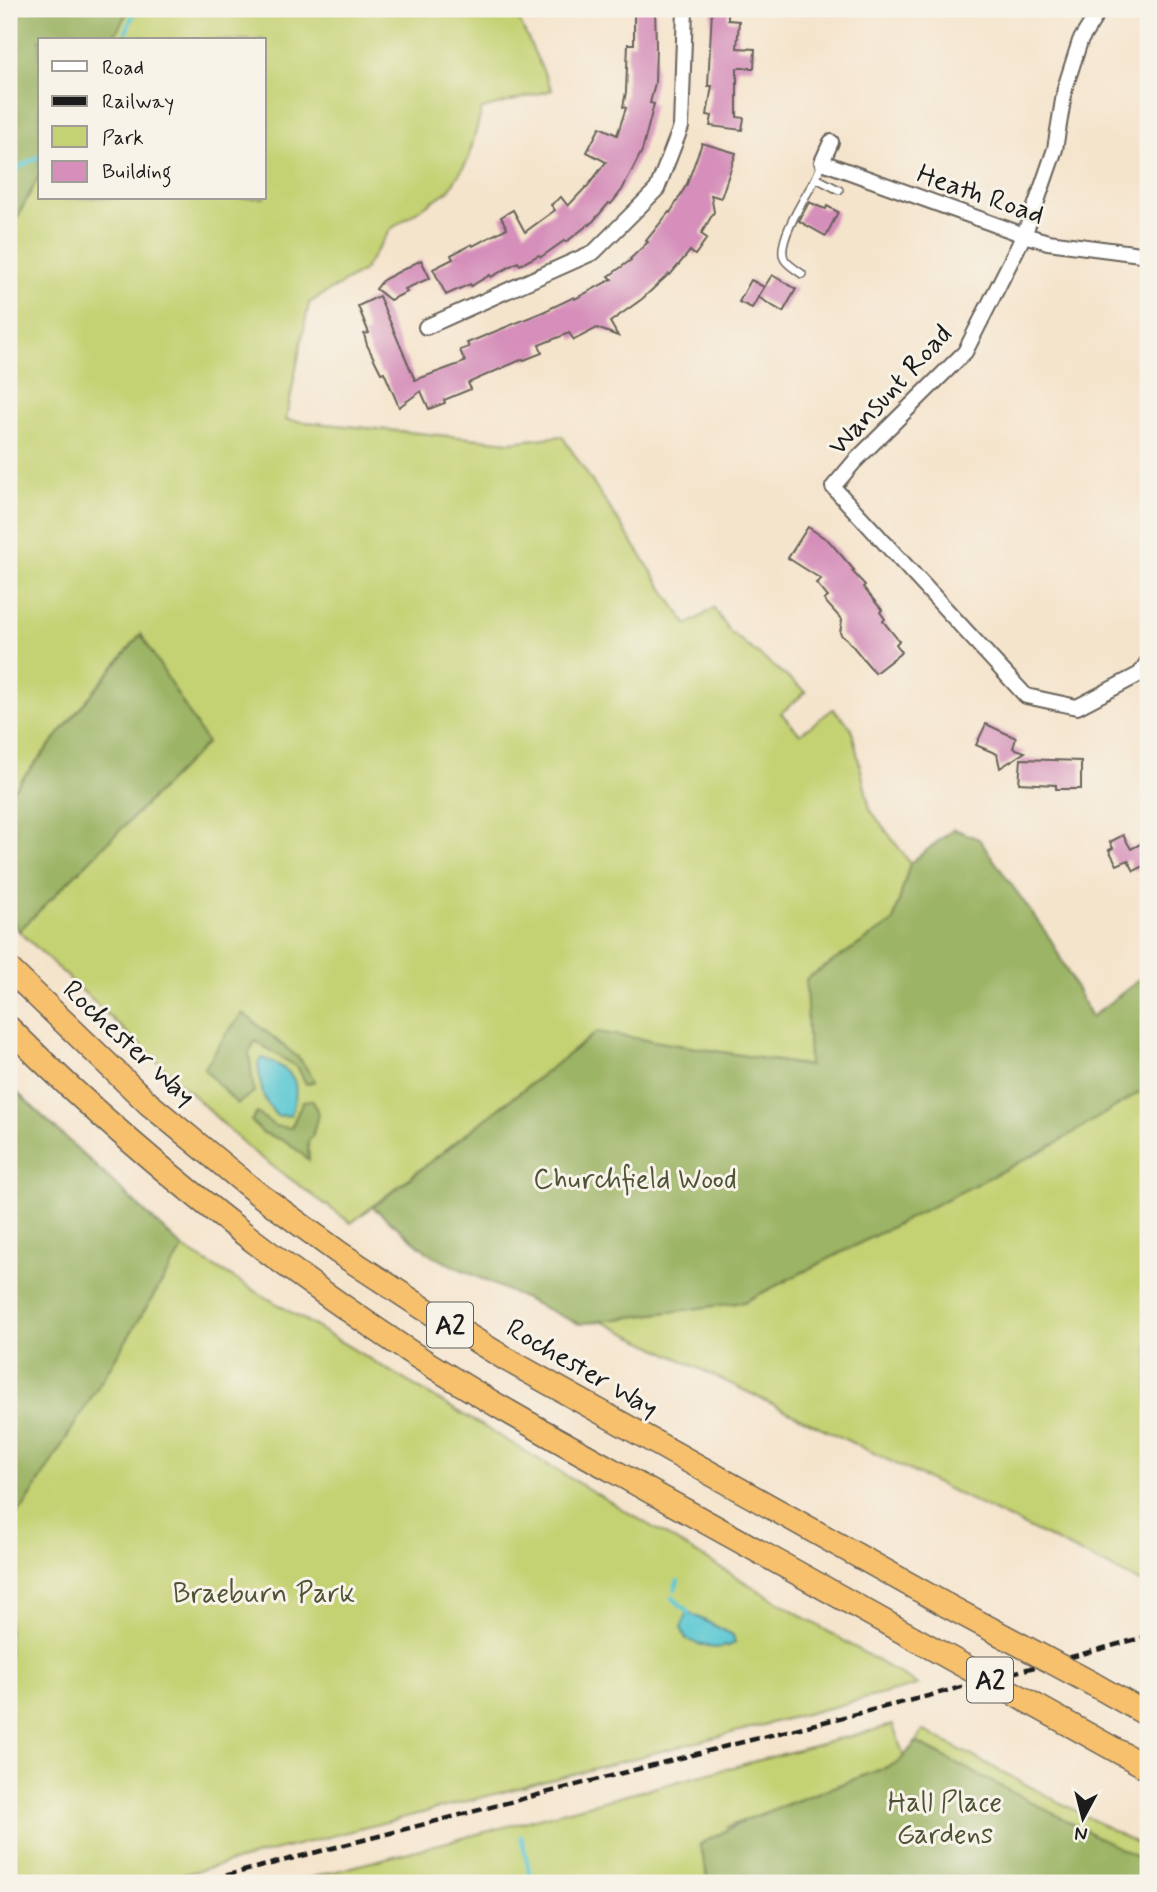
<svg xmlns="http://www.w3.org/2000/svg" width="1157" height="1892" font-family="Mynerve,sans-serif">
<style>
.green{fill:#c5d273;stroke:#707748;stroke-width:2}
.forest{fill:#9cb465;stroke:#5c6840;stroke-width:2}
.water{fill:#5bc8d3;stroke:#3c7278;stroke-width:2}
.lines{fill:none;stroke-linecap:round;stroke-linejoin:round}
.stream{stroke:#5bc8d3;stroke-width:4.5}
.building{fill:#d58fba}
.service-casing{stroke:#68625a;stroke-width:10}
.minor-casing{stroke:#68625a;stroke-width:18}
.trunk-casing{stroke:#68625a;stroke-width:26}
.service{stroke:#fff;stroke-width:7}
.minor{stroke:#fff;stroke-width:14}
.trunk{stroke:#f7c06c;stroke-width:23}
.rail{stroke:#1c1c1c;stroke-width:4.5;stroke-dasharray:10 5;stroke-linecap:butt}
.trunk-bridge-casing{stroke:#68625a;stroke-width:26;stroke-linecap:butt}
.trunk-bridge{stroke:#f7c06c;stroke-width:23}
.labels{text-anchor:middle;stroke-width:6;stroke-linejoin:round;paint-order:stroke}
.shield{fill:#f7f3e8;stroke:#5e5c59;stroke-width:2}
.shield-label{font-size:26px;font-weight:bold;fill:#1c1c1c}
.street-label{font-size:28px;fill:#1c1c1c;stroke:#f7f3e8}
.park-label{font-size:28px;fill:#4f5336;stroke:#f7f3e8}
</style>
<rect width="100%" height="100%" fill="#f7f3e8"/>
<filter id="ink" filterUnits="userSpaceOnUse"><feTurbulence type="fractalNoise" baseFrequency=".0143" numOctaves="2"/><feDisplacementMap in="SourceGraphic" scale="14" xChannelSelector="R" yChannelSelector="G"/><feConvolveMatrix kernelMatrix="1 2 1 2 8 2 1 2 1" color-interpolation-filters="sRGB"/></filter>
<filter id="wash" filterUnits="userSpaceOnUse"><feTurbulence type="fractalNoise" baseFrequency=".00686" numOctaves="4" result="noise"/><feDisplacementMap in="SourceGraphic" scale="28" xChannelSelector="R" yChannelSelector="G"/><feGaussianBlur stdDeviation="1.57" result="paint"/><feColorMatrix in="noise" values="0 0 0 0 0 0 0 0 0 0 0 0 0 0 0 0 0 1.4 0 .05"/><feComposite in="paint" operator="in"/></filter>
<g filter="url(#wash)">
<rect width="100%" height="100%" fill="#f5e4cc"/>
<g class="green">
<polygon points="129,9 514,9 552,90 482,109 468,160 449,190 391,229 363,271 309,303 286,420 510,442 562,436 687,625 714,608 729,631 806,692 781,713 800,734 833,709 851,727 870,809 910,863 893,922 806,979 810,1066 597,1032 351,1223 252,1151 19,931 119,823 140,635 9,795 9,233 40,174 40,198 264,198 264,40 112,40"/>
<polygon points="9,1085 183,1248 918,1685 150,1883 9,1883"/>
<polygon points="1148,1087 1148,1586 601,1321 744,1302 1053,1145"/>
<polygon points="893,1725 905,1760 726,1827 890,1776 905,1765 923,1730 1148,1849 1148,1883 291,1883"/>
</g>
<g class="forest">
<polygon points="9,9 129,9 112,40 40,40 40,174 9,233"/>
<polygon points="141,634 207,743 19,931 9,919 9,795"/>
<polygon points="954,829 979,839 1051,940 1091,1017 1148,973 1148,1087 1053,1145 744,1302 579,1324 432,1256 373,1207 597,1032 809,1066 806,979 893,922 910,863"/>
<polygon points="243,1013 300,1059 315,1081 306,1084 298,1068 255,1041 249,1053 254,1092 237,1104 204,1069 226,1034"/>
<polygon points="9,1085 183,1248 24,1507 9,1520"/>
<polygon points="313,1100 318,1114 313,1134 308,1142 309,1160 287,1142 263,1133 251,1121 257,1113 275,1126 291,1128 303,1101"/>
<polygon points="916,1742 1148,1863 1148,1883 709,1883 700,1844 746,1820 898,1763"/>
</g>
<g class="water">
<path d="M263,1058C295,1071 302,1081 291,1115L277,1116C260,1097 261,1087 258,1063Z"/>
<path d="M688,1612L733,1635L735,1643C715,1652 706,1647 686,1639L681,1627Z"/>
</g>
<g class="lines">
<g class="stream">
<polyline points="123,40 135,9"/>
<polyline points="9,178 21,166 40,156"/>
<polyline points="675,1589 678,1581"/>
<polyline points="672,1597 688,1612"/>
<polyline points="521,1836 532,1883"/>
</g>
</g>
<g id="blocks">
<g class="building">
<polygon points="634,9 655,9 656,46 655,83 650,103 654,104 642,151 622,190 611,204 609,203 590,225 589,224 566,242 564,241 541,257 539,255 520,265 518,262 491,277 490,275 471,286 470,284 446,295 433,269 453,259 451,255 472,244 473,246 507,228 501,217 513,210 525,232 555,210 551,205 561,197 568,206 586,187 587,187 606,162 587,152 600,127 617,135 626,108 623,107 626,92 628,44 634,44"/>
<polygon points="712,9 728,9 728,20 739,21 737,48 755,49 754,68 737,68 737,117 744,118 742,130 710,126 712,116 707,115 712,86 708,86"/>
<polygon points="702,143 736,153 721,198 711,195 714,212 701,234 707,238 695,255 690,251 670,275 669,274 642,299 610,322 618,336 597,328 574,340 569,333 539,345 542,353 524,360 523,359 468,383 471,389 444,400 445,403 429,409 421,391 399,407 384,372 381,373 367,345 364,334 369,333 358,306 379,296 415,380 465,362 460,350 469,347 467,343 543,312 574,297 575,299 612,279 609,276 631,260 630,259 648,242 646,241 669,212 670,213 687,184"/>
<polygon points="809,202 820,207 826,209 827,206 838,212 826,236 799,221"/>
<polygon points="421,260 430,278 405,289 407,292 390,300 376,289 383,280"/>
<polygon points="772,275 796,289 783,312 758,297"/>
<polygon points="751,280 764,287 752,308 739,302"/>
<polygon points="808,527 829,541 854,570 852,571 865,585 863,587 882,610 880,612 885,619 883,621 899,641 896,644 902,652 875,673 846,638 843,637 840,633 842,620 824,600 828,597 816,583 821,579 788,558"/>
<polygon points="986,724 1016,738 1013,748 1025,752 1000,768 997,754 976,745"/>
<polygon points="1021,759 1081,761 1081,789 1056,789 1056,785 1019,783"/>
<polygon points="1123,835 1131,849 1148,840 1148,864 1134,871 1128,860 1117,865 1109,850 1113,848 1110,842"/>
</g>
</g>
</g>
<g filter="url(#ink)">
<use href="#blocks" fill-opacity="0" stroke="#68625a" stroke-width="2"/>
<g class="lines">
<defs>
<g id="service">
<polyline points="822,163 816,178 839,190"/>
<path d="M802,274C797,270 789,266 785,260C774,244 807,194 816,178"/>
</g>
<g id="minor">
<polyline points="1100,9 1080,41 1065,88 1055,149 1036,204 1024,235 965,352 855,461 833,487 1026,696 1077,707 1140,674 1148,661"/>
<polyline points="831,142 822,162 1024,235 1048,242 1148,255"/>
<polyline points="426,327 594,252 657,189 681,127 685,9"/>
</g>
<g id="trunk">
<polyline points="9,969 149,1104 257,1193 338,1252 420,1306 506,1359 946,1605"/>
<path d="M9,1028C128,1148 260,1252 401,1346C471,1392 545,1433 619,1474C717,1528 814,1582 912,1637"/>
<polyline points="1093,1684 1148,1715"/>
<polyline points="1067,1723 1148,1768"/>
</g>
</defs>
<use href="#service" class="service-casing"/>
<use href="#minor" class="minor-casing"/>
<use href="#trunk" class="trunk-casing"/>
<use href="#service" class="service"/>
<use href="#minor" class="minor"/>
<use href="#trunk" class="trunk"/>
<polyline class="rail" points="197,1883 727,1746 932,1695 1148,1636"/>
<defs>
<g id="trunk-bridge">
<polyline points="946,1605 1093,1684"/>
<polyline points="912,1637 1067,1723"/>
</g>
</defs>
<use href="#trunk-bridge" class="trunk-bridge-casing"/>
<use href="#trunk-bridge" class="trunk-bridge"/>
</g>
</g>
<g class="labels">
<g class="shield">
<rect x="427" y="1302.5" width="46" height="45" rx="5"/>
<rect x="967" y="1657.5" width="46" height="45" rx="5"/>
</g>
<g class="shield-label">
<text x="450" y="1334">A2</text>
<text x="990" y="1689">A2</text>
</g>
<g class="street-label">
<text transform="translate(981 193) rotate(19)" y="10">Heath Road</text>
<text transform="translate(889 389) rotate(-47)" y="10">Wansunt Road</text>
<text transform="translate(130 1042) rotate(43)" y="10">Rochester Way</text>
<text transform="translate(583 1367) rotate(30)" y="10">Rochester Way</text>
</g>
<g class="park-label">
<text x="635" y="1188">Churchfield Wood</text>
<text x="264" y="1602">Braeburn Park</text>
<text x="945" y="1811">Hall Place<tspan x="945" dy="32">Gardens</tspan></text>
</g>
</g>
<rect width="1157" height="1892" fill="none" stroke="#f7f3e8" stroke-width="35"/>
<rect x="38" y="38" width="228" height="161" fill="#f7f3e8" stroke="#9f9d96" stroke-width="2"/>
<rect x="52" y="61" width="35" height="10" fill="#ffffff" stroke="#9f9d96" stroke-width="2"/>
<text x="102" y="74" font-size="21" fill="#1c1c1c">Road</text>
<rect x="52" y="96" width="35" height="10" fill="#1c1c1c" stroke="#9f9d96" stroke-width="2"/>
<text x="102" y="108" font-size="21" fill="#1c1c1c">Railway</text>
<rect x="52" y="126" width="35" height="21" fill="#c5d273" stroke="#9f9d96" stroke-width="2"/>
<text x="102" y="144" font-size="21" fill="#1c1c1c">Park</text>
<rect x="52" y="161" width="35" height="21" fill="#d58fba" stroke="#9f9d96" stroke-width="2"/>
<text x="102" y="178" font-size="21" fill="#1c1c1c">Building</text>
<g transform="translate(1083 1818) rotate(187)" stroke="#f7f3e8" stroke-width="5" paint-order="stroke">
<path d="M0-5L12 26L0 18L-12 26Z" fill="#1c1c1c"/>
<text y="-10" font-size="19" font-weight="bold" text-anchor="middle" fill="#1c1c1c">N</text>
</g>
</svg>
